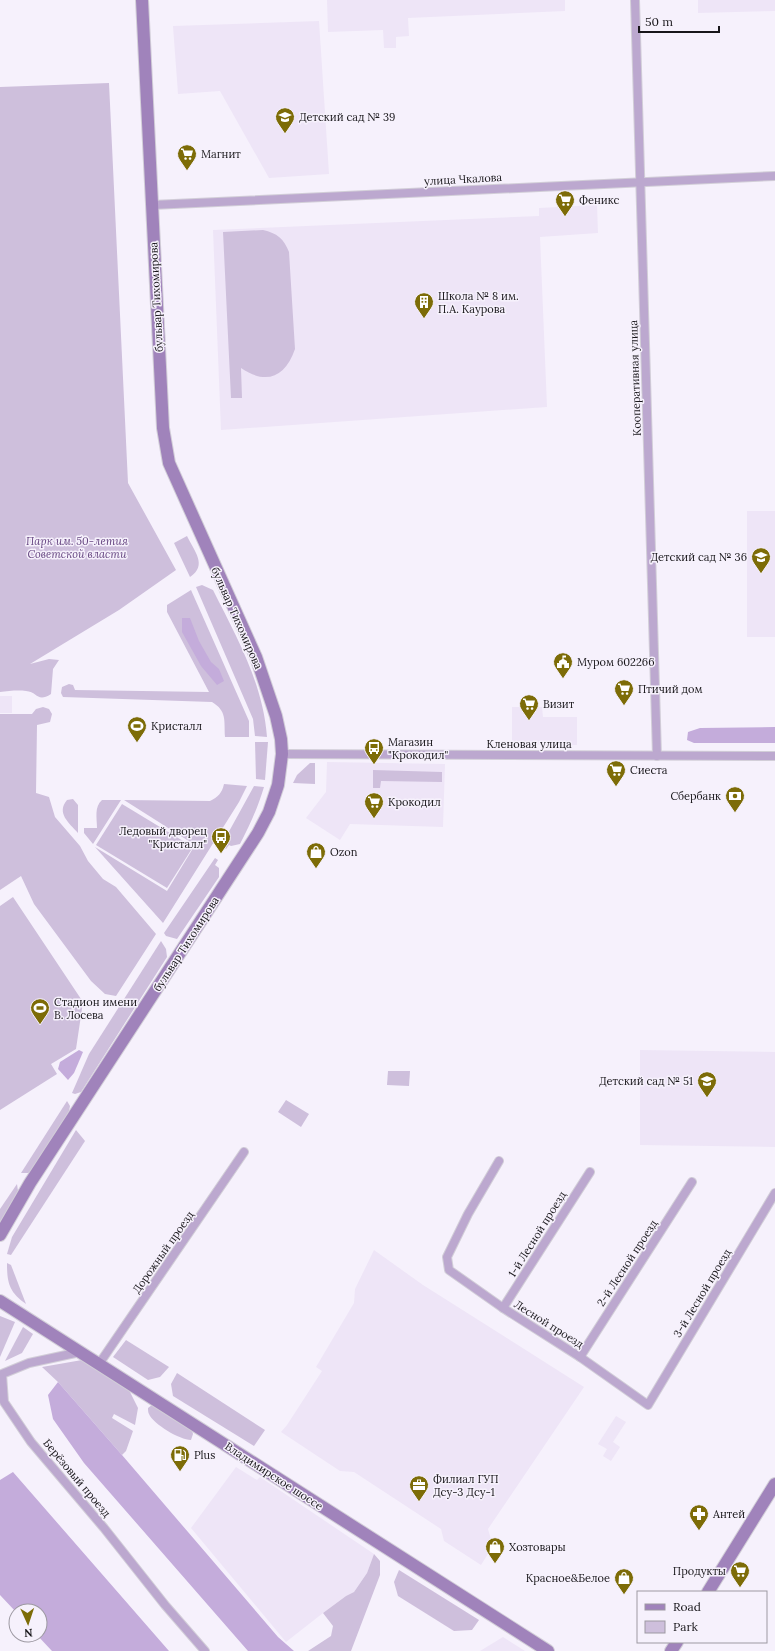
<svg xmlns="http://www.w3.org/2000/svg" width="775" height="1651" font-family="Lora,serif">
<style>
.built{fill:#eee5f7}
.green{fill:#cebfdc}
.forest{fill:#c4acdb}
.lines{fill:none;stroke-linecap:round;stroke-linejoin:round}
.street-casing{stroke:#d2ced8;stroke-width:10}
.secondary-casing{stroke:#d2ced8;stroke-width:14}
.street{stroke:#bca8cf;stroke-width:8}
.secondary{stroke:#a083bb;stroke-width:12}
.labels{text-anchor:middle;stroke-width:3;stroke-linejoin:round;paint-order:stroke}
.poi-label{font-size:11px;fill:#18161a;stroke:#f6f1fc;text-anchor:start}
.street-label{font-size:11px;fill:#18161a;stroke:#f6f1fc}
.park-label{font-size:11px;font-style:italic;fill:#664681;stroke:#f6f1fc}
</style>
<rect width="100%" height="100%" fill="#f6f1fc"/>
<g class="built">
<polygon points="327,0 565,0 565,11 408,18 409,36 396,37 396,48 384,48 383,30 328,32"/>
<polygon points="698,0 775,0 775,11 698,13"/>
<polygon points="319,21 329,174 269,178 220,91 178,94 173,26"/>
<polygon points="597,205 598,233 540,237 547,407 221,430 213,230 539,216 539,208"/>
<rect x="747" y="511" width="28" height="126"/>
<rect x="0" y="696" width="12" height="17"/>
<polygon points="512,707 542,707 543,717 577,717 577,745 512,744"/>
<polygon points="327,762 445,764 443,827 350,824 340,840 306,818 326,792"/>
<polygon points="640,1050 775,1052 775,1147 640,1145"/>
<polygon points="374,1250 423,1285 584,1387 488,1529 493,1546 481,1565 444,1541 441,1529 354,1472 340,1471 281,1432 287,1425 322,1371 316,1367 354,1303 355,1289"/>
<polygon points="616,1416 626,1422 613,1442 620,1447 611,1461 603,1456 607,1449 598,1444"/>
<polygon points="236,1467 257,1480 260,1477 374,1554 367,1573 354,1592 346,1596 323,1613 286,1642 191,1528"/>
<polygon points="503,1637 525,1651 480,1651"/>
</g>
<g class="green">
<path d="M109,83L128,483L176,570L119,610L30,664L49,659L59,660L53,669L51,694C37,703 38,692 26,691C18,690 8,691 0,692V87Z"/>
<path d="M263,230C277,233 284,239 289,252L295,349C285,378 266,385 241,368L242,398H231L223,232Z"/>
<path d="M187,536C194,551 208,565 190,577L174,543Z"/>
<path d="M202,585L213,590C236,636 263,683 267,737L255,736L253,719L196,587Z"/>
<path d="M191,590L249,721V737H225C224,720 227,711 212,702L63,697L61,693L62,687L69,684L73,685L75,690L209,692L167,612V605Z"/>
<polygon points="43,707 49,709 52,714 50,722 37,725 36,793 49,797 55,817 80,846 88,861 103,879 116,887 156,934 116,996 105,994 91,981 34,904 21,876 0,890 0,714 32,714 36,709"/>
<polygon points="255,742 268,742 265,780 256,779"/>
<polygon points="310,763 315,763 315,784 293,783 297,775"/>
<polygon points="373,770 442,772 442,782 381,781 380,788 373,788"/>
<path d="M224,784L247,786L239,802L163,923L95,847L167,891L195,845L124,800L210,801C218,797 222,793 224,784Z"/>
<path d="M254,786L264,787C258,807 250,825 240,844L231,846L229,845L226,849L221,846Z"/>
<path d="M73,799L78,805V833C69,823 56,813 67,800Z"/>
<path d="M102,800H121L93,844L84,833V828H97C97,818 94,807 102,800Z"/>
<polygon points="122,804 193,847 167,888 96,845"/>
<polygon points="215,858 218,860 215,865 219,868 219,877 177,939 166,936 164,933"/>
<polygon points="13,897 83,1002 76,1049 51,1064 57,1074 0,1110 0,906"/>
<polygon points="161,941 166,949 167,957 81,1092 75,1094 72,1093 89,1054"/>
<polygon points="388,1071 410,1071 409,1086 387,1085"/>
<polygon points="286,1100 309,1114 301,1127 278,1112"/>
<polygon points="67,1101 70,1106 69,1111 32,1171 28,1173 21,1173"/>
<polygon points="76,1130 85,1141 11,1255 7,1254 12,1237"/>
<polygon points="17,1184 18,1191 0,1222 0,1209"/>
<path d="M7,1263L11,1265L26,1304C9,1292 7,1283 7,1263Z"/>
<polygon points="0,1316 15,1322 0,1357"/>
<polygon points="23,1327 33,1334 22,1353 5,1361"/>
<polygon points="126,1340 169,1367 160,1377 148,1380 113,1357"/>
<polygon points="82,1360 128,1388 138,1408 135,1425 114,1414 112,1418 133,1431 126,1451 122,1455 58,1382 42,1367"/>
<polygon points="177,1373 265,1430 254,1446 173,1396 171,1384"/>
<path d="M152,1405L192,1430L193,1434L191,1440C180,1440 153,1424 149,1414C148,1413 148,1409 148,1408Z"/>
<polygon points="374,1554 380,1561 380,1575 351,1651 308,1651 331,1636 333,1626 323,1613 346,1596 354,1592 367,1573"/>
<polygon points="399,1570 479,1620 472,1630 454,1631 398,1596 394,1582"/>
</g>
<g class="forest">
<polygon points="182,618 190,618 199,641 211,662 219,669 224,681 217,685 201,666 182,632"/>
<polygon points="775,727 775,743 694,743 687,740 688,732 700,728"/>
<polygon points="79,1050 83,1052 74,1073 68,1080 58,1069 60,1062"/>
<polygon points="58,1382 122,1455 278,1637 294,1651 248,1651 84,1463 53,1419 48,1395"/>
<polygon points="13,1472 169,1651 52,1651 37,1635 40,1635 40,1611 16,1611 16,1612 0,1595 0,1480"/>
</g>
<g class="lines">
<defs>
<g id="street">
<polyline points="635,0 657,756"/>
<polyline points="152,205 775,176"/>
<polyline points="282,754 775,756"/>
<polyline points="499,1161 468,1214 447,1257 449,1270 503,1308 580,1357 648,1405 775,1193"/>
<polyline points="503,1308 590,1172"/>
<polyline points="80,1352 29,1363 2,1374 4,1402 31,1442 104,1528 165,1605 205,1651"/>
<polyline points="580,1357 692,1182"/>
<polyline points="99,1364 244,1152"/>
</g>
<g id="secondary">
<polyline points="0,1235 30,1183 258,833 269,812 278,785 282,754 281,739 276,716 256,657 169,463 163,428 142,0"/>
<polyline points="0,1301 548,1651"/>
<polyline points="708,1592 775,1484"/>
<polyline points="671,1651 677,1642"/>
</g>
</defs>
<use href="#street" class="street-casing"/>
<use href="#secondary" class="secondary-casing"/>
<use href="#street" class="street"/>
<use href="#secondary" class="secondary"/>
</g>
<defs>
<symbol id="school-pin" viewBox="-11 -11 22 30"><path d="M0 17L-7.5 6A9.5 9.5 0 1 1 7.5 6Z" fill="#7d6c07" stroke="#f6f1fc"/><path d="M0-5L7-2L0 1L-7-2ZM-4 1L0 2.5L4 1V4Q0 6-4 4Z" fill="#fff"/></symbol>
<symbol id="supermarket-pin" viewBox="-11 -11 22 30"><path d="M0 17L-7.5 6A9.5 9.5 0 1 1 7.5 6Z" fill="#7d6c07" stroke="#f6f1fc"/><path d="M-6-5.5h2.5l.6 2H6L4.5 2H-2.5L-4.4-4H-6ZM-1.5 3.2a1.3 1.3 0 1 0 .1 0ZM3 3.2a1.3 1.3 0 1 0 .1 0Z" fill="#fff"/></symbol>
<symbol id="building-pin" viewBox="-11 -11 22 30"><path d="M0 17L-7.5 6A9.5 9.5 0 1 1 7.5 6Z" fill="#7d6c07" stroke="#f6f1fc"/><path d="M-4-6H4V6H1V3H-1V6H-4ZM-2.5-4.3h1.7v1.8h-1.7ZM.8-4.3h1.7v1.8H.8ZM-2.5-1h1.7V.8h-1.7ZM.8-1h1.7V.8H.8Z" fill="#fff"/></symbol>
<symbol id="civic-pin" viewBox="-11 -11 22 30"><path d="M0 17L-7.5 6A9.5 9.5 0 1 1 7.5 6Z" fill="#7d6c07" stroke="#f6f1fc"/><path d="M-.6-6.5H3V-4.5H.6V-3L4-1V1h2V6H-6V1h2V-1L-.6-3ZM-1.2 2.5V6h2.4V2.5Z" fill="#fff"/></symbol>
<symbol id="stadium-pin" viewBox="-11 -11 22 30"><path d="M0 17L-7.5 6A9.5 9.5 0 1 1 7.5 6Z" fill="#7d6c07" stroke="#f6f1fc"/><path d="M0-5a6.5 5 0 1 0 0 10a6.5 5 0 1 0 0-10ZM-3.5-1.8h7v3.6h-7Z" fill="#fff"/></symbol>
<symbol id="bus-pin" viewBox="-11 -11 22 30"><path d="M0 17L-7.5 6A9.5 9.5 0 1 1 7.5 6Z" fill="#7d6c07" stroke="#f6f1fc"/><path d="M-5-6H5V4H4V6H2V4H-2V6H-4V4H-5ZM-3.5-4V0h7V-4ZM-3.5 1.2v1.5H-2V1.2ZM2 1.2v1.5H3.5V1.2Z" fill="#fff"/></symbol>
<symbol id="bank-pin" viewBox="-11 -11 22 30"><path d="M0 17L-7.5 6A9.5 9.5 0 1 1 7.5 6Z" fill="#7d6c07" stroke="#f6f1fc"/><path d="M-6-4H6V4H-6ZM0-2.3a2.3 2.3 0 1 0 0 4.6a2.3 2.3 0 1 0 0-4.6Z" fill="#fff"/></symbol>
<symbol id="shop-pin" viewBox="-11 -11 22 30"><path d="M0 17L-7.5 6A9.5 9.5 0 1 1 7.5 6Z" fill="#7d6c07" stroke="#f6f1fc"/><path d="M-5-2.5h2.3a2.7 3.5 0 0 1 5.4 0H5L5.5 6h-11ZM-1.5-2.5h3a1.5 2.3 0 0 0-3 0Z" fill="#fff"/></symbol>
<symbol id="fuel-pin" viewBox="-11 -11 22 30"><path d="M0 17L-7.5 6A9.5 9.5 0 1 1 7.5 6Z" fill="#7d6c07" stroke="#f6f1fc"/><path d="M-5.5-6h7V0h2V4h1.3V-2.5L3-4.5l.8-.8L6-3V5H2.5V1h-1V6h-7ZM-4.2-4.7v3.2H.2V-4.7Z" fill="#fff"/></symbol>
<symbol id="office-pin" viewBox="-11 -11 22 30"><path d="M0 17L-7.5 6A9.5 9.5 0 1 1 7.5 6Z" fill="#7d6c07" stroke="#f6f1fc"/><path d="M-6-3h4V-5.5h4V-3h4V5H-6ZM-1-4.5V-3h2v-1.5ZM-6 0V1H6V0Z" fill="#fff"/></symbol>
<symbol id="pharmacy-pin" viewBox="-11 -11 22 30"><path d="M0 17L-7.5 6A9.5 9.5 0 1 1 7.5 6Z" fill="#7d6c07" stroke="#f6f1fc"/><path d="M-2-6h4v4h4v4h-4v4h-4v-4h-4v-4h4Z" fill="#fff"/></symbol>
</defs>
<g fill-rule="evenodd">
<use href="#school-pin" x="274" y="106" width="22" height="30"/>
<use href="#supermarket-pin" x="176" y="143" width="22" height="30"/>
<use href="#supermarket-pin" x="554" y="189" width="22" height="30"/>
<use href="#building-pin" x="413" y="291" width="22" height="30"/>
<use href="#school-pin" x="750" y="546" width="22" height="30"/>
<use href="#civic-pin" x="552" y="651" width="22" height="30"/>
<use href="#supermarket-pin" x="613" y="678" width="22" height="30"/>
<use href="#supermarket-pin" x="518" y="693" width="22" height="30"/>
<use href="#stadium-pin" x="126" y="715" width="22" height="30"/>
<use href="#bus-pin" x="363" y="737" width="22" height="30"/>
<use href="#supermarket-pin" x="605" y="759" width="22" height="30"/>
<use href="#bank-pin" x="724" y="785" width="22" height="30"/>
<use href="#supermarket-pin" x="363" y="791" width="22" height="30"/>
<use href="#bus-pin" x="210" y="826" width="22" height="30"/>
<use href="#shop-pin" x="305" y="841" width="22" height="30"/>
<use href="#stadium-pin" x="29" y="997" width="22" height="30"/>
<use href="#school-pin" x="696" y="1070" width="22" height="30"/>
<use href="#fuel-pin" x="169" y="1444" width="22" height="30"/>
<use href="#office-pin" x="408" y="1474" width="22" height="30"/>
<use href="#pharmacy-pin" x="688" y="1503" width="22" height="30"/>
<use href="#shop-pin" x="484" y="1536" width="22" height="30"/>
<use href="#supermarket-pin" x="729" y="1560" width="22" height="30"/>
<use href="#shop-pin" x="613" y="1567" width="22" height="30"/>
</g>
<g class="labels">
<g class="poi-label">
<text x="299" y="121">Детский сад № 39</text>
<text x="201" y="158">Магнит</text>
<text x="579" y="204">Феникс</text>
<text x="438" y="300">Школа № 8 им.<tspan x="438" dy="13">П.А. Каурова</tspan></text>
<text x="747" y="561" text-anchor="end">Детский сад № 36</text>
<text x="577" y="666">Муром 602266</text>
<text x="638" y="693">Птичий дом</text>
<text x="543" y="708">Визит</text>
<text x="151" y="730">Кристалл</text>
<text x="388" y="746">Магазин<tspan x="388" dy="13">"Крокодил"</tspan></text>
<text x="630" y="774">Сиеста</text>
<text x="721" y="800" text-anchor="end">Сбербанк</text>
<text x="388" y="806">Крокодил</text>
<text x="207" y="835" text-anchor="end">Ледовый дворец<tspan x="207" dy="13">"Кристалл"</tspan></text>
<text x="330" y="856">Ozon</text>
<text x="54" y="1006">Стадион имени<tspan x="54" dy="13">В. Лосева</tspan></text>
<text x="693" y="1085" text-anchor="end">Детский сад № 51</text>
<text x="194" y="1459">Plus</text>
<text x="433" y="1483">Филиал ГУП<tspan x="433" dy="13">Дсу-3 Дсу-1</tspan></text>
<text x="713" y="1518">Антей</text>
<text x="509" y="1551">Хозтовары</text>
<text x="726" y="1575" text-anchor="end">Продукты</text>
<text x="610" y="1582" text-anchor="end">Красное&amp;Белое</text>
</g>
<g class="street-label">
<text transform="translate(463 179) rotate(-3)" y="4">улица Чкалова</text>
<text transform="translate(156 297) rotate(-93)" y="4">бульвар Тихомирова</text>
<text transform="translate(635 378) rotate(-92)" y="4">Кооперативная улица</text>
<text transform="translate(237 618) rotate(66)" y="4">бульвар Тихомирова</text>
<text x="529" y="748">Кленовая улица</text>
<text transform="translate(186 944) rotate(-57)" y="4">бульвар Тихомирова</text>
<text transform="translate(537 1234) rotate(-58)" y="4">1-й Лесной проезд</text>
<text transform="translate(163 1252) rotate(-55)" y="4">Дорожный проезд</text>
<text transform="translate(627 1263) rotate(-57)" y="4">2-й Лесной проезд</text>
<text transform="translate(702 1293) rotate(-59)" y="4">3-й Лесной проезд</text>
<text transform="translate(549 1324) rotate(32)" y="4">Лесной проезд</text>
<text transform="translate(274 1476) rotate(33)" y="4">Владимирское шоссе</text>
<text transform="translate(77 1478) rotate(50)" y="4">Берёзовый проезд</text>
</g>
<g class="park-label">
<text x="77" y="545">Парк им. 50-летия<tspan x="77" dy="13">Советской власти</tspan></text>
</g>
</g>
<rect x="637" y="1591" width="130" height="52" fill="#f6f1fc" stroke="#9d99a2"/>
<rect x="645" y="1604" width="20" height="6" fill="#a083bb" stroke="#9d99a2"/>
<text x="673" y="1611" font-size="12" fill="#18161a">Road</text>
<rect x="645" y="1621" width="20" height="12" fill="#cebfdc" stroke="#9d99a2"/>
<text x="673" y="1631" font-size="12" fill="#18161a">Park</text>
<g transform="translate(28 1623) rotate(177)"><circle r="19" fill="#f6f1fc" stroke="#9d99a2"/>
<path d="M0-3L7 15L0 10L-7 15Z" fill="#7d6c07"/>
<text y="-6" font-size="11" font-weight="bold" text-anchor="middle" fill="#18161a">N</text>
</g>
<path d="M639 26v6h80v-6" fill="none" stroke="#18161a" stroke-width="2"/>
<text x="645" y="26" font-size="12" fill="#18161a" stroke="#f6f1fc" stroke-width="3" paint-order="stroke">50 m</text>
</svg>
